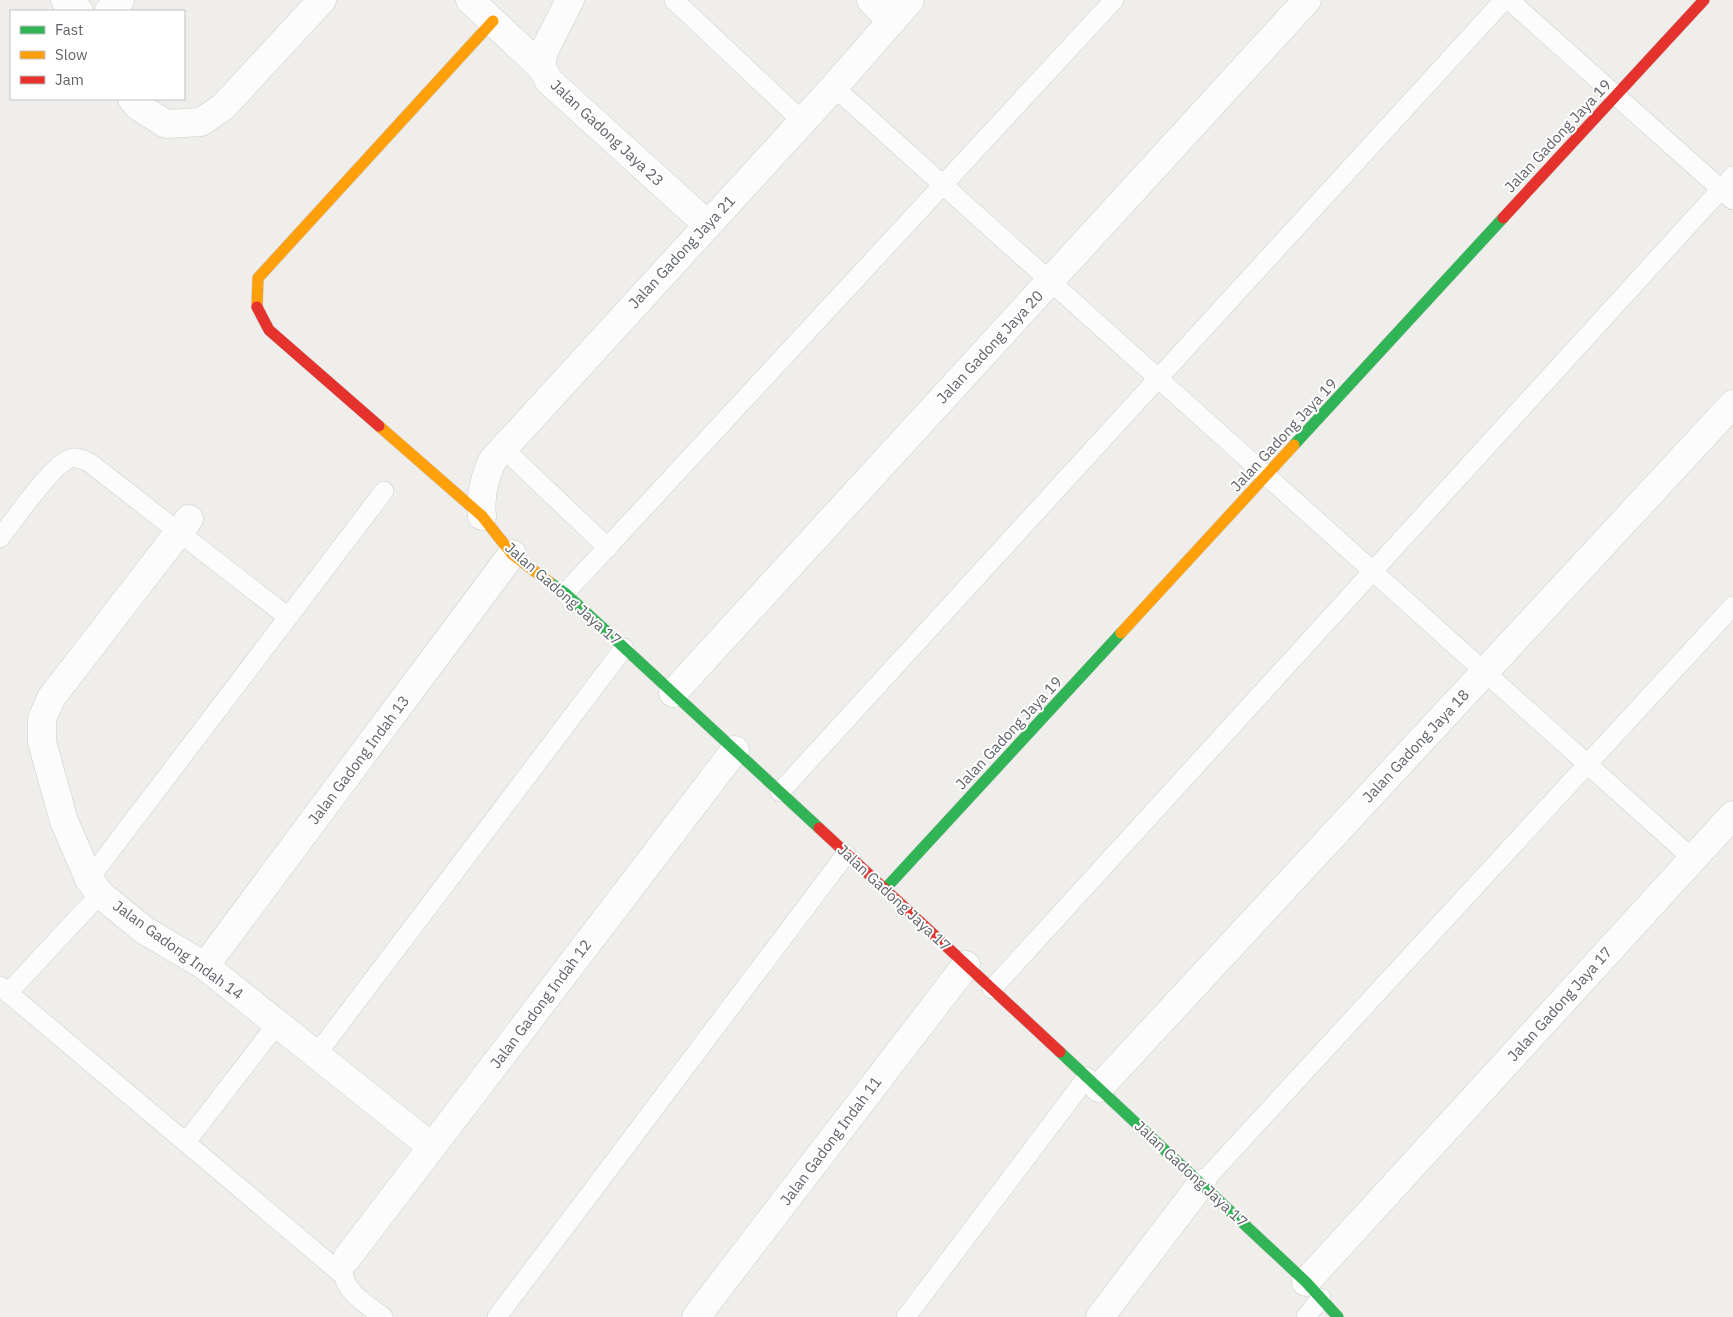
<svg xmlns="http://www.w3.org/2000/svg" width="1733" height="1317" font-family="'IBM Plex Sans',sans-serif">
<style>
.lines{fill:none;stroke-linecap:round;stroke-linejoin:round}
.lane-casing{stroke:#cbcccc;stroke-width:20}
.street-casing{stroke:#cbcccc;stroke-width:29}
.fast-casing{stroke:#cacacb;stroke-width:12}
.slow-casing{stroke:#cacacb;stroke-width:12}
.jam-casing{stroke:#cacacb;stroke-width:12}
.lane{stroke:#fdfcfc;stroke-width:19}
.street{stroke:#fdfcfc;stroke-width:28}
.fast{stroke:#30b455;stroke-width:11}
.slow{stroke:#ff9f0a;stroke-width:11}
.jam{stroke:#e5322d;stroke-width:11}
.labels{text-anchor:middle;stroke-width:4;stroke-linejoin:round;paint-order:stroke}
.street-label{font-size:15px;fill:#5f6368;stroke:#fff}
</style>
<rect width="100%" height="100%" fill="#efeeea"/>
<g class="lines">
<defs>
<g id="lane">
<polyline points="674,0 802,121"/>
<polyline points="1509,0 1733,200"/>
<polyline points="834,87 1693,859"/>
<polyline points="503,448 608,548"/>
<path d="M0,538C13,522 54,461 72,458C78,457 84,460 90,463L288,617"/>
<polyline points="565,593 1114,0"/>
<polyline points="780,792 1504,0"/>
<polyline points="89,879 384,491"/>
<polyline points="0,986 343,1275"/>
<polyline points="992,989 1733,176"/>
<polyline points="8,993 100,894"/>
<polyline points="316,1055 624,648"/>
<polyline points="186,1142 277,1024"/>
<polyline points="1202,1183 1733,606"/>
<path d="M345,1263C336,1288 367,1304 383,1317"/>
<polyline points="497,1317 846,854"/>
<polyline points="906,1317 1087,1077"/>
<polyline points="1306,1317 1321,1298"/>
</g>
<g id="street">
<polyline points="65,0 79,11"/>
<polyline points="470,0 542,68"/>
<polyline points="570,0 543,53 542,68 549,81 708,225"/>
<polyline points="871,0 891,21"/>
<polyline points="109,11 120,0"/>
<polyline points="132,99 139,107 166,124 201,122 223,107 322,0"/>
<path d="M482,516C480,496 484,480 492,461L834,87L910,0"/>
<polyline points="189,519 51,698 42,719 42,742 64,821 89,879 100,894 144,930 205,966 432,1147"/>
<polyline points="673,693 1307,0"/>
<polyline points="205,966 512,554"/>
<polyline points="1099,1088 1733,404"/>
<polyline points="347,1258 735,750"/>
<polyline points="1306,1282 1733,815"/>
<polyline points="696,1317 966,965"/>
<polyline points="1100,1317 1202,1183"/>
</g>
<g id="fast">
<polyline points="1294,445 1503,218"/>
<polyline points="549,582 565,593 819,828"/>
<polyline points="885,889 1121,633"/>
<polyline points="1060,1052 1306,1282 1338,1317"/>
</g>
<g id="slow">
<polyline points="257,307 258,278 493,21"/>
<polyline points="379,426 482,516 512,554 549,582"/>
<polyline points="1121,633 1294,445"/>
</g>
<g id="jam">
<polyline points="1503,218 1704,0"/>
<polyline points="257,307 269,330 379,426"/>
<polyline points="819,828 1060,1052"/>
</g>
</defs>
<use href="#lane" class="lane-casing"/>
<use href="#street" class="street-casing"/>
<use href="#fast" class="fast-casing"/>
<use href="#slow" class="slow-casing"/>
<use href="#jam" class="jam-casing"/>
<use href="#lane" class="lane"/>
<use href="#street" class="street"/>
<use href="#fast" class="fast"/>
<use href="#slow" class="slow"/>
<use href="#jam" class="jam"/>
</g>
<g class="labels">
<g class="street-label">
<text transform="translate(607 133) rotate(43)" y="5">Jalan Gadong Jaya 23</text>
<text transform="translate(1558 136) rotate(-47)" y="5">Jalan Gadong Jaya 19</text>
<text transform="translate(682 252) rotate(-47)" y="5">Jalan Gadong Jaya 21</text>
<text transform="translate(990 347) rotate(-47)" y="5">Jalan Gadong Jaya 20</text>
<text transform="translate(1284 435) rotate(-47)" y="5">Jalan Gadong Jaya 19</text>
<text transform="translate(563 594) rotate(41)" y="5">Jalan Gadong Jaya 17</text>
<text transform="translate(1009 733) rotate(-47)" y="5">Jalan Gadong Jaya 19</text>
<text transform="translate(1416 746) rotate(-47)" y="5">Jalan Gadong Jaya 18</text>
<text transform="translate(359 760) rotate(-53)" y="5">Jalan Gadong Indah 13</text>
<text transform="translate(894 898) rotate(43)" y="5">Jalan Gadong Jaya 17</text>
<text transform="translate(178 950) rotate(36)" y="5">Jalan Gadong Indah 14</text>
<text transform="translate(541 1004) rotate(-53)" y="5">Jalan Gadong Indah 12</text>
<text transform="translate(1560 1004) rotate(-48)" y="5">Jalan Gadong Jaya 17</text>
<text transform="translate(831 1141) rotate(-53)" y="5">Jalan Gadong Indah 11</text>
<text transform="translate(1191 1174) rotate(43)" y="5">Jalan Gadong Jaya 17</text>
</g>
</g>
<rect x="10" y="10" width="175" height="90" fill="#ffffff" stroke="#bfc1c3"/>
<rect x="20" y="26" width="25" height="8" fill="#30b455" stroke="#bfc1c3"/>
<text x="55" y="35" font-size="15" fill="#5f6368">Fast</text>
<rect x="20" y="51" width="25" height="8" fill="#ff9f0a" stroke="#bfc1c3"/>
<text x="55" y="60" font-size="15" fill="#5f6368">Slow</text>
<rect x="20" y="76" width="25" height="8" fill="#e5322d" stroke="#bfc1c3"/>
<text x="55" y="85" font-size="15" fill="#5f6368">Jam</text>
</svg>
